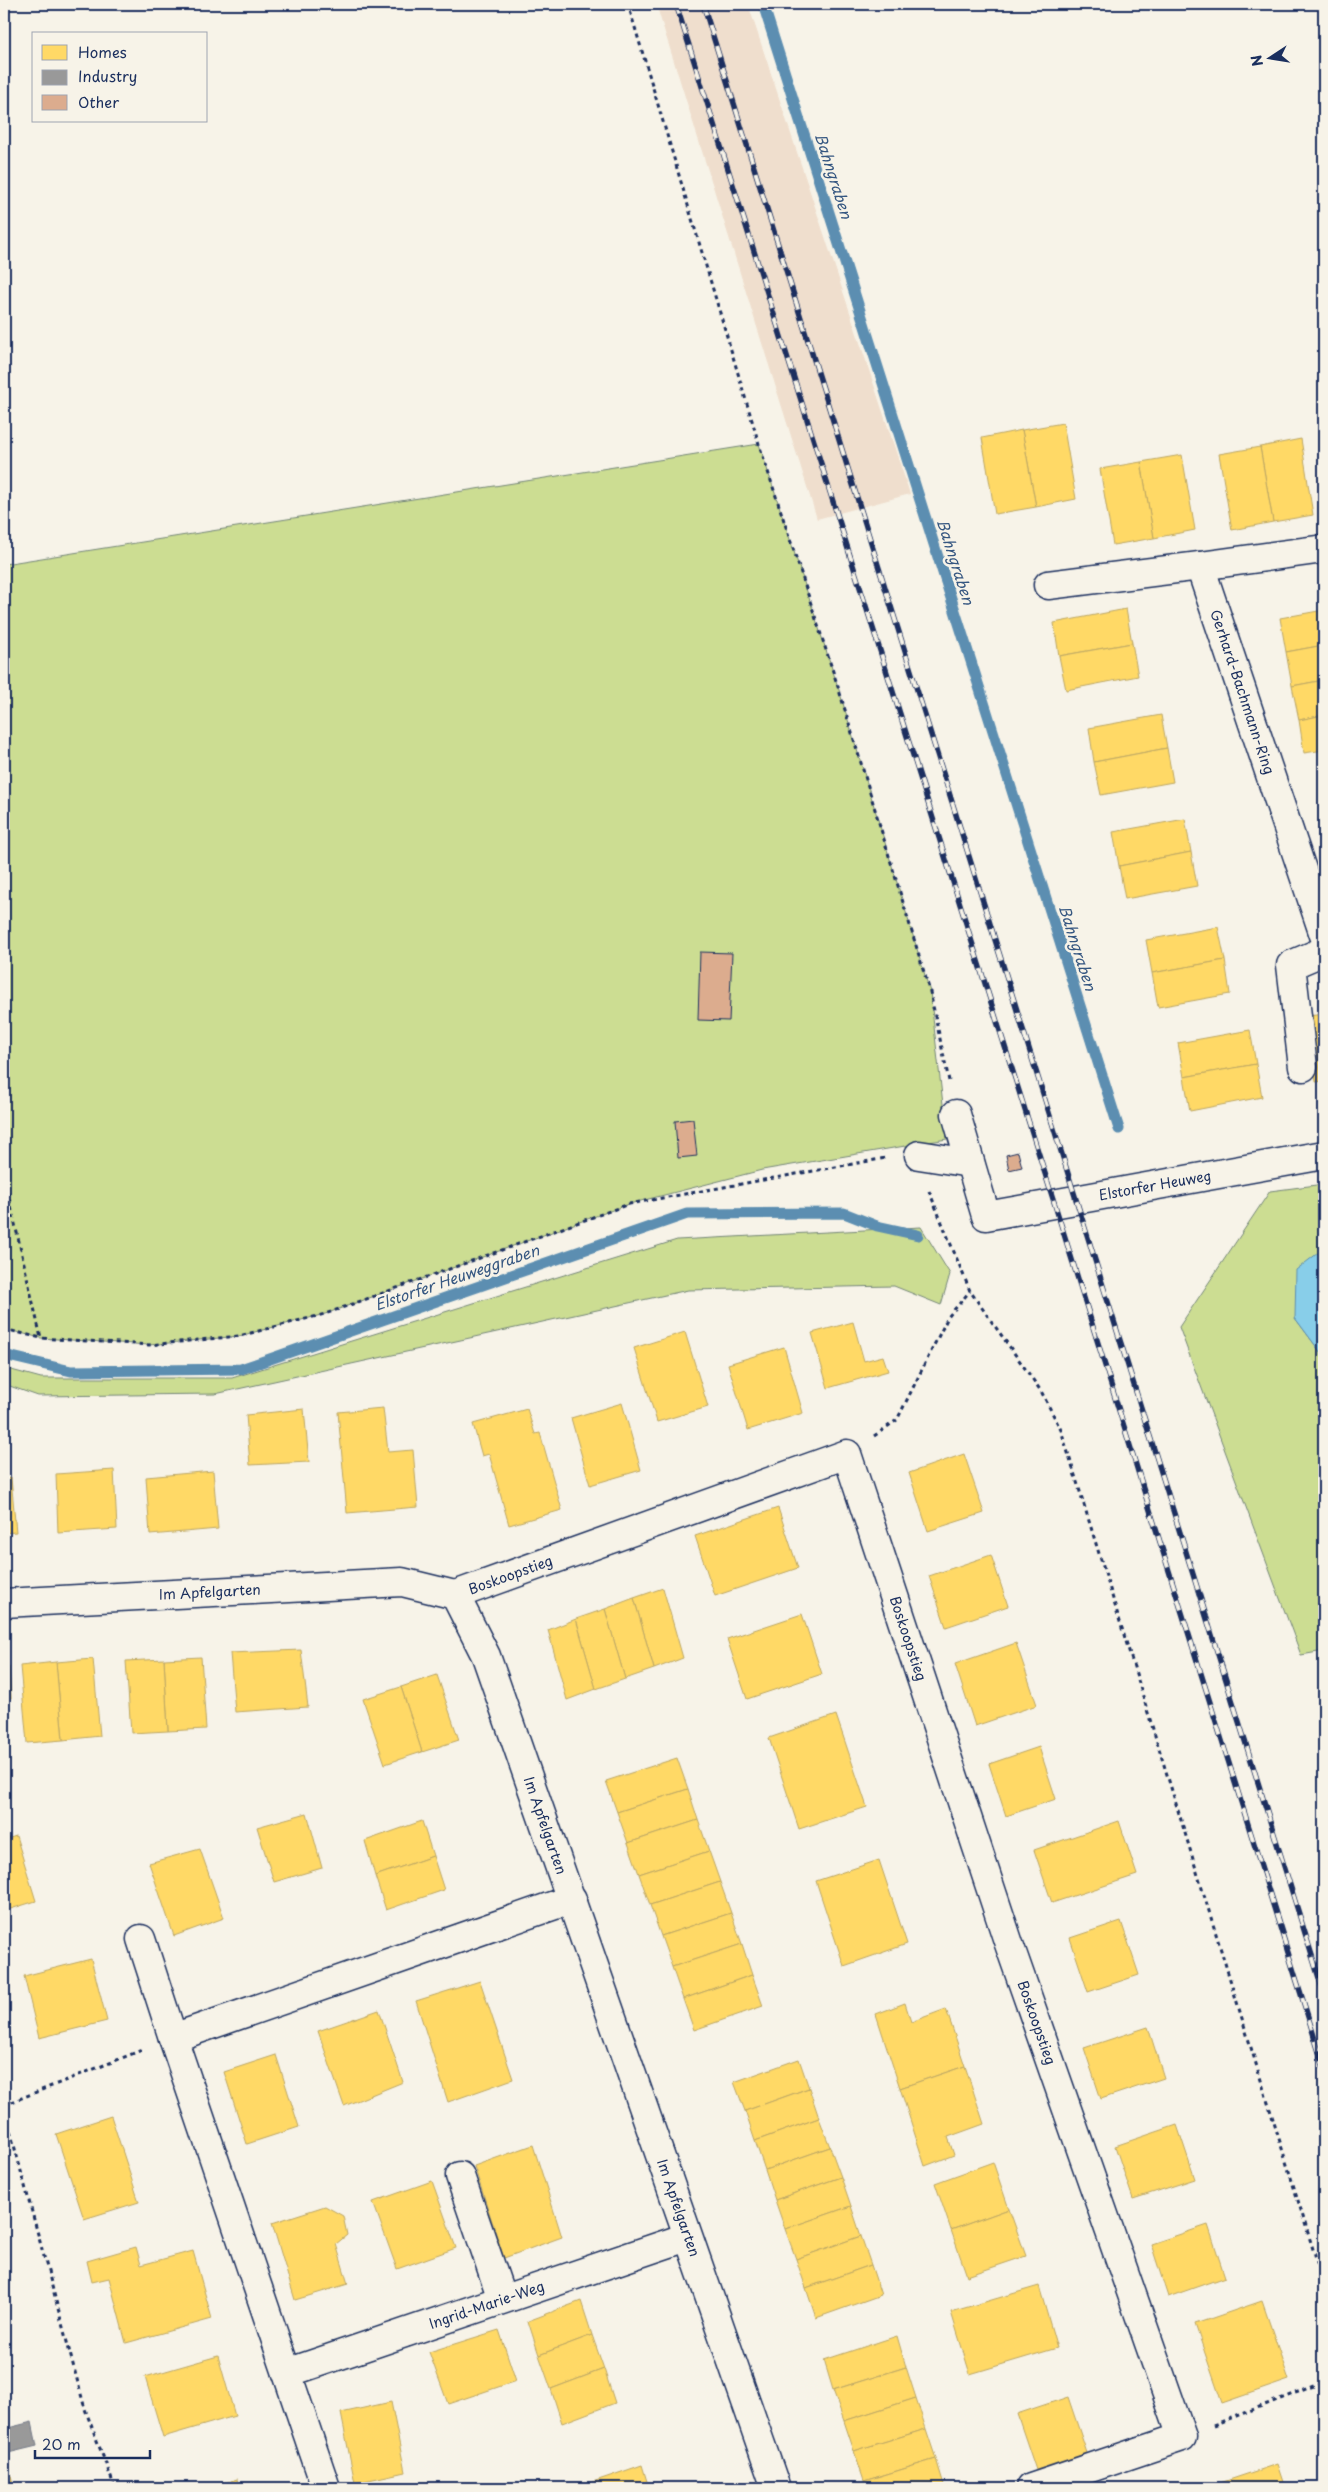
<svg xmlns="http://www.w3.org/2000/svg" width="1328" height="2492" font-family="'Playpen Sans',sans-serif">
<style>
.built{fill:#efdecd}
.green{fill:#ccdd92;stroke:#748678}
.water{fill:#88cee9;stroke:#5c8eb1}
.homes{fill:#ffd966;stroke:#bba664}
.industry{fill:#999;stroke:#737987}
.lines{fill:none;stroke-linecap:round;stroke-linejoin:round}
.stream{stroke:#5c8eb1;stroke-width:11}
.building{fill:#dcac8e;stroke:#1b2f5e}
.minor-casing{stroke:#1b2f5e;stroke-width:31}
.path{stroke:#1b2f5e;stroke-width:3;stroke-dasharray:4 4;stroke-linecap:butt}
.minor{stroke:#f7f3e8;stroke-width:28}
.rail-casing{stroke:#1b2f5e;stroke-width:5.5}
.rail{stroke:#f7f3e8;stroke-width:4;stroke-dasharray:11;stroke-linecap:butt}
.labels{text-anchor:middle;stroke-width:5;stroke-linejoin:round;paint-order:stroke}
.street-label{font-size:14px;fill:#1b2f5e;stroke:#f7f3e8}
.water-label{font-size:15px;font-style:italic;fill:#365781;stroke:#f7f3e8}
</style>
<rect width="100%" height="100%" fill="#f7f3e8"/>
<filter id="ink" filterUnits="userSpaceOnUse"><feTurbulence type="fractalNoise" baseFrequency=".02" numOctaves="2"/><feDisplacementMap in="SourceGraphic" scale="10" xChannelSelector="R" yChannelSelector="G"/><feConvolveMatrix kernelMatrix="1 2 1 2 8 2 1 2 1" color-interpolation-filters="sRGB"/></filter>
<g filter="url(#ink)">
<polygon class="built" points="656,4 748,4 910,494 817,519"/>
<g class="green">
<polygon points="759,444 839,690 930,992 947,1139 762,1170 629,1204 325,1314 239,1336 149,1345 41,1338 4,1329 4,564"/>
<polygon points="1324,1184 1324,1253 1318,1253 1295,1318 1324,1357 1324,1651 1301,1655 1179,1327 1270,1191"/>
<polygon points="921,1227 950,1274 941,1305 894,1286 688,1290 215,1394 38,1396 4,1384 4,1368 41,1378 232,1378 677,1240"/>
</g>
<polygon class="water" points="1318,1253 1324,1253 1324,1357 1295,1318 1296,1270"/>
<g class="homes">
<polygon points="1063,423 1076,499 1036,507 1022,430"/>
<polygon points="1022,430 1036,507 995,514 982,438"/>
<polygon points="1301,439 1313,515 1273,522 1260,447"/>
<polygon points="1260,447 1273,522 1232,530 1219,454"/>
<polygon points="1182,455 1195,530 1154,538 1141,462"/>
<polygon points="1141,462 1154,538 1113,545 1100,469"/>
<polygon points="1126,609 1132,643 1059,656 1054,623"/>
<polygon points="1324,610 1324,645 1286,652 1280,618"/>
<polygon points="1132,643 1138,676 1066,690 1059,656"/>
<polygon points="1324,645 1324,680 1292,686 1286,652"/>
<polygon points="1324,680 1324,715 1299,720 1292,686"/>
<polygon points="1161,715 1167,748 1094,762 1089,728"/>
<polygon points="1324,715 1324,750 1304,753 1299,720"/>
<polygon points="1167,748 1173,782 1101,795 1094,762"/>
<polygon points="1185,819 1191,852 1119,866 1113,832"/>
<polygon points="1191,852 1197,886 1125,899 1119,866"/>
<polygon points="1218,927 1225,960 1152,973 1146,940"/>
<polygon points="1225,960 1230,994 1158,1007 1152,973"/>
<polygon points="1324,1014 1324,1047 1312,1049 1308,1016"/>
<polygon points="1250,1030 1256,1064 1184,1077 1178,1043"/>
<polygon points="1324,1047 1324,1081 1316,1082 1312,1049"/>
<polygon points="1256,1064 1262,1097 1190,1111 1184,1077"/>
<polygon points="853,1322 864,1361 883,1356 888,1371 828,1388 812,1333"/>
<polygon points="685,1332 708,1407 657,1422 634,1348"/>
<polygon points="784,1347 803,1413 748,1430 728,1364"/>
<polygon points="622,1403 641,1470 590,1485 571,1418"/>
<polygon points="383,1408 388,1452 413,1450 418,1507 347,1513 338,1412"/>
<polygon points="304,1409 309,1462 250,1465 246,1415"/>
<polygon points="527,1409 535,1434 540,1433 562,1510 509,1525 489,1454 482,1456 473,1424"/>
<polygon points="964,1454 984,1513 928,1531 909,1473"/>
<polygon points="114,1470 117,1529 58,1533 56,1474"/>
<polygon points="213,1471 218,1529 150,1535 146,1477"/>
<polygon points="11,1478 16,1532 4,1533 4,1479"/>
<polygon points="778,1508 798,1568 715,1596 695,1536"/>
<polygon points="991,1555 1008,1606 946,1627 929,1576"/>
<polygon points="663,1588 683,1658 654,1669 634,1598"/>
<polygon points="634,1598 654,1669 625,1679 605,1609"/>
<polygon points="605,1609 625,1679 596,1689 576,1619"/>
<polygon points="802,1614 822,1674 747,1699 727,1639"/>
<polygon points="576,1619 596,1689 567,1700 548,1630"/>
<polygon points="1016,1643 1037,1705 975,1726 955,1664"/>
<polygon points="301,1650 308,1707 235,1712 230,1653"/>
<polygon points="201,1657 206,1729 168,1731 164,1659"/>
<polygon points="93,1659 100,1736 63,1740 56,1662"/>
<polygon points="164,1659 168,1731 131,1733 126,1661"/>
<polygon points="56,1662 63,1740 27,1743 20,1666"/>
<polygon points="9,1666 11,1698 4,1699 4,1667"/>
<polygon points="437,1675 459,1740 422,1752 401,1687"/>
<polygon points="401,1687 422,1752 385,1764 363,1699"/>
<polygon points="836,1715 867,1807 799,1829 769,1738"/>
<polygon points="1039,1747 1056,1799 1006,1816 989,1764"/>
<polygon points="677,1758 688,1789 617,1812 606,1781"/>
<polygon points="688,1789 698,1820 628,1843 617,1812"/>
<polygon points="307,1813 322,1868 274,1882 257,1827"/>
<polygon points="698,1820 709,1851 639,1874 628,1843"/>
<polygon points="422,1821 433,1856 375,1876 365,1841"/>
<polygon points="1119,1821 1137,1875 1052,1903 1034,1850"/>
<polygon points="16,1836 36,1901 4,1911 4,1840"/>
<polygon points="200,1849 224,1918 174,1936 149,1863"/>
<polygon points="709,1851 720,1882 650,1905 639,1874"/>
<polygon points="433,1856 444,1890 386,1910 375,1876"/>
<polygon points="879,1860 907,1944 844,1966 816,1881"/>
<polygon points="720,1882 731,1913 661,1936 650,1905"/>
<polygon points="731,1913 742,1944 672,1967 661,1936"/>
<polygon points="1121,1921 1139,1975 1088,1992 1070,1938"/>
<polygon points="742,1944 752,1975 683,1999 672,1967"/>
<polygon points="91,1959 107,2021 39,2038 24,1976"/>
<polygon points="752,1975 763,2006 694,2030 683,1999"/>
<polygon points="480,1981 513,2079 448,2102 416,2001"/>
<polygon points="905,2003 911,2022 946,2009 965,2066 900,2088 876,2014"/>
<polygon points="379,2010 403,2082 344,2106 318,2031"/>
<polygon points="1148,2027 1164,2078 1101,2099 1084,2048"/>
<polygon points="276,2055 299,2127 247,2144 224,2072"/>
<polygon points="799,2059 809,2088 745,2111 734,2082"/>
<polygon points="965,2066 984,2124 948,2137 954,2155 925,2166 900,2088"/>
<polygon points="809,2088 819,2118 755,2141 745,2111"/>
<polygon points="111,2116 139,2202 84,2219 56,2134"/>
<polygon points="819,2118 830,2147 765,2170 755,2141"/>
<polygon points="1177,2125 1195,2179 1133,2199 1115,2146"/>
<polygon points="533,2145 562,2237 504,2258 474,2166"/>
<polygon points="830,2147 841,2177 775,2200 765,2170"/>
<polygon points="993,2162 1009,2209 951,2230 935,2183"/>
<polygon points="841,2177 851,2206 785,2229 775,2200"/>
<polygon points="432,2181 456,2248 397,2269 373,2202"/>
<polygon points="325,2206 343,2216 347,2235 336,2244 348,2284 295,2300 272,2223"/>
<polygon points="851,2206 861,2236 796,2259 785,2229"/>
<polygon points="1009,2209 1026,2256 967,2276 951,2230"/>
<polygon points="1208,2225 1225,2277 1168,2297 1151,2244"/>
<polygon points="861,2236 871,2265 806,2288 796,2259"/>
<polygon points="136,2247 141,2265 193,2251 212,2319 126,2343 109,2278 92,2282 87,2261"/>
<polygon points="871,2265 881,2295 816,2318 806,2288"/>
<polygon points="1039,2286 1057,2348 970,2374 951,2312"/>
<polygon points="581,2301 592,2335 539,2355 528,2321"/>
<polygon points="1262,2301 1289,2380 1222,2403 1195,2324"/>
<polygon points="499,2330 516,2381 448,2404 429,2352"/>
<polygon points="592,2335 604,2369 551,2389 539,2355"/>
<polygon points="897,2336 906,2367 833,2390 824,2360"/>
<polygon points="218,2356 235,2416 163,2437 145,2377"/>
<polygon points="906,2367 916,2398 844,2421 833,2390"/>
<polygon points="604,2369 615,2403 562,2423 551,2389"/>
<polygon points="1068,2397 1087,2453 1036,2470 1017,2414"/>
<polygon points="916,2398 926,2429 854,2451 844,2421"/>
<polygon points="391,2402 405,2472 355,2483 341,2413"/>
<polygon points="926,2429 936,2459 864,2481 854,2451"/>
<polygon points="4,2454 6,2454 14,2488 4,2488"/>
<polygon points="936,2459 945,2488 866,2488 864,2481"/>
<polygon points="1277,2464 1285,2488 1222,2488 1220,2483"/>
<polygon points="642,2465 649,2488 585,2488 584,2485"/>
<polygon points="237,2479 239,2488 209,2488"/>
</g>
<polygon class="industry" points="32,2422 37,2446 4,2454 4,2429"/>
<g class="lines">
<g class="stream">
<polyline points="763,4 1119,1129"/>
<polyline points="4,1355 71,1371 241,1369 687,1214 844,1213 877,1226 918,1235"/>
</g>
</g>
<g class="building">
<polygon points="700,952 732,953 729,1021 698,1020"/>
<polygon points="693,1119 697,1156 678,1158 675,1121"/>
<polygon points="1018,1152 1022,1167 1009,1170 1006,1155"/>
</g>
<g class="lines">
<defs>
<g id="minor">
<path id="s1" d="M1324,549L1200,566L1324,935"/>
<polyline points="1048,585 1200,566"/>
<polyline points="1303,1067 1291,965 1324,951"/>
<path id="s2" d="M956,1114L986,1216L1324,1155"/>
<polyline points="919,1155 970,1163"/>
<path id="s3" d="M455,1595L847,1454L1009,1944L1182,2437L1031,2488"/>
<path id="s4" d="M4,1603L402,1582L455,1595L486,1656L776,2488"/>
<polyline points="141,1939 173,2038"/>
<polyline points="460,2176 502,2299"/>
<path id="s5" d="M287,2373L687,2237"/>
<polyline points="326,2488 173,2038 572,1899"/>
</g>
</defs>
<use href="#minor" class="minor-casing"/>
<g class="path">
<polyline points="628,4 759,444 839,690 930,992 949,1081"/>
<polyline points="4,1176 41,1338"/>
<polyline points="929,1191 970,1291 1041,1391 1061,1430 1324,2285"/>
<polyline points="4,1329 41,1338 149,1345 239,1336 325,1314 629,1204 886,1158"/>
<polyline points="874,1436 897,1420 948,1317 970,1291"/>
<polyline points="4,2105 142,2050"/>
<polyline points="4,2108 85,2409 115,2488"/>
<polyline points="1213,2425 1324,2382"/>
</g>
<use href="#minor" class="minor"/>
<defs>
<g id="rail">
<polyline points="676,4 1054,1202 1324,2068"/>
<polyline points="703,4 1324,1994"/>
</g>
</defs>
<use href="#rail" class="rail-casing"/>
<use href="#rail" class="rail"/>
</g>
</g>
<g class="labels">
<g class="street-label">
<text dy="5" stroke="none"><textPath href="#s1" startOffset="258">Gerhard-Bachmann-Ring</textPath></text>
<text dy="5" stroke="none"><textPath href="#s2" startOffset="278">Elstorfer Heuweg</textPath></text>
<text dy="5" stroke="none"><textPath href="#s3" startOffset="59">Boskoopstieg</textPath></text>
<text dy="5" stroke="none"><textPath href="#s4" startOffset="206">Im Apfelgarten</textPath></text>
<text dy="5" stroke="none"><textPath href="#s3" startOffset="611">Boskoopstieg</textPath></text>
<text dy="5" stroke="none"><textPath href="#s4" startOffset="701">Im Apfelgarten</textPath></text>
<text dy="5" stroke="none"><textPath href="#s3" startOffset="1016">Boskoopstieg</textPath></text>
<text dy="5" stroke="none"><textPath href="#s4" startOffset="1106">Im Apfelgarten</textPath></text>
<text dy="5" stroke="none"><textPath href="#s5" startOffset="211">Ingrid-Marie-Weg</textPath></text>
</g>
<g class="water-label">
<text transform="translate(833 176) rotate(72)" y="5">Bahngraben</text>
<text transform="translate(955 562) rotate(72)" y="5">Bahngraben</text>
<text transform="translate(1077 948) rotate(72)" y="5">Bahngraben</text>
<text transform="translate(457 1278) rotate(-19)" y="5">Elstorfer Heuweggraben</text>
</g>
</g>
<rect width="1328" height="2492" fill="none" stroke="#f7f3e8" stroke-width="20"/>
<rect x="10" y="10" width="1308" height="2472" fill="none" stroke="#1b2f5e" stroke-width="2" filter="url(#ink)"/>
<rect x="32" y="32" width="175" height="90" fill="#f7f3e8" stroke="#9fa5b1"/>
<rect x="42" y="45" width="25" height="15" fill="#ffd966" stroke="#9fa5b1"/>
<text x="78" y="58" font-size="15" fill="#1b2f5e">Homes</text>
<rect x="42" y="70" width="25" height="15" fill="#999999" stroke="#9fa5b1"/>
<text x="78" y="82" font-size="15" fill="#1b2f5e">Industry</text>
<rect x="42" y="95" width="25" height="15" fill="#dcac8e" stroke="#9fa5b1"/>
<text x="78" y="108" font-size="15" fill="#1b2f5e">Other</text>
<g transform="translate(1270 58) rotate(258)" stroke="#f7f3e8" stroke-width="4" paint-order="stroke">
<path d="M0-4L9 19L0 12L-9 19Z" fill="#1b2f5e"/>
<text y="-8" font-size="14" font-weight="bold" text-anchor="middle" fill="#1b2f5e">N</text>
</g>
<path d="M35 2450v8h115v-8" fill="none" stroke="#1b2f5e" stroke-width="2.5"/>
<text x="42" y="2450" font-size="15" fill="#1b2f5e" stroke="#f7f3e8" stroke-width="4" paint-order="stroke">20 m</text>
</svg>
